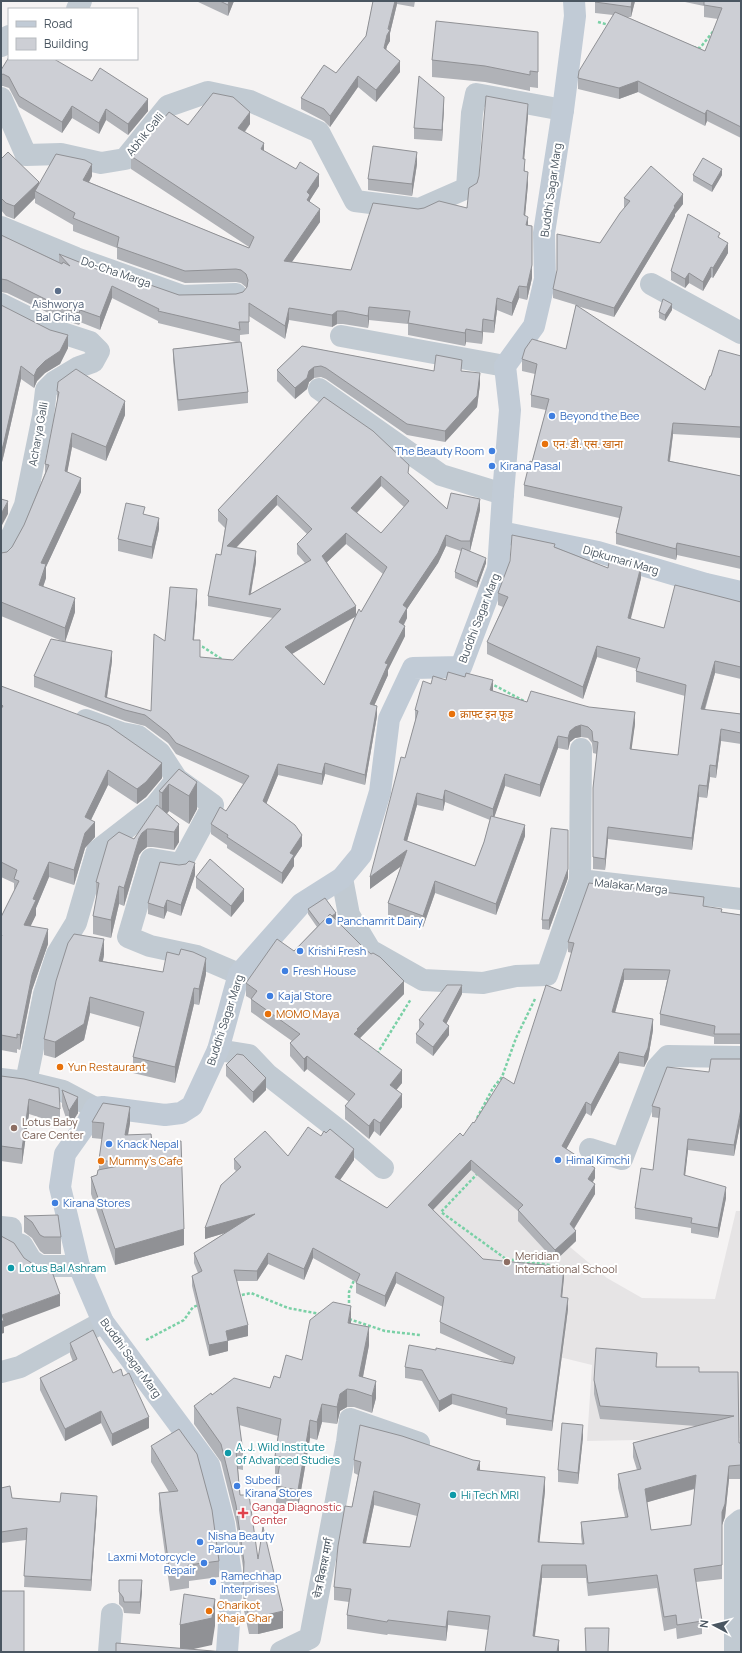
<svg xmlns="http://www.w3.org/2000/svg" width="742" height="1653" font-family="Manrope,'Noto Sans Devanagari',sans-serif">
<style>
.education{fill:#e6e4e5}
.lines{fill:none;stroke-linecap:round;stroke-linejoin:round}
.path{stroke:#7ad0a6;stroke-width:2.5;stroke-dasharray:3 2;stroke-linecap:butt}
.street{stroke:#c1cad2;stroke-width:22}
.secondary{stroke:#c1cbd6;stroke-width:22}
.wall{fill:#b0b2b7;fill-rule:evenodd}
.shaded-wall{fill:#909195}
.building{fill:#cdcfd5;stroke:#909195;fill-rule:evenodd}
.service-dot{fill:#5c6f8a;stroke:#fff;stroke-width:1.5}
.shop-dot{fill:#3f7fe0;stroke:#fff;stroke-width:1.5}
.food-dot{fill:#e8710a;stroke:#fff;stroke-width:1.5}
.education-dot{fill:#8d6e63;stroke:#fff;stroke-width:1.5}
.culture-dot{fill:#0f9aa8;stroke:#fff;stroke-width:1.5}
.health-dot{fill:#e0444e;stroke:#fff;stroke-width:1.5}
.labels{text-anchor:middle;stroke-width:4;stroke-linejoin:round;paint-order:stroke}
.street-label{font-size:11px;fill:#4a5661;stroke:#fff}
.service-label{font-size:11px;fill:#4e5e75;stroke:#fff}
.shop-label{font-size:11px;fill:#366cbe;stroke:#fff;text-anchor:start}
.food-label{font-size:11px;fill:#c56008;stroke:#fff;text-anchor:start}
.education-label{font-size:11px;fill:#785e54;stroke:#fff;text-anchor:start}
.culture-label{font-size:11px;fill:#0d838f;stroke:#fff;text-anchor:start}
.health-label{font-size:11px;fill:#be3a42;stroke:#fff;text-anchor:start}
</style>
<rect width="100%" height="100%" fill="#f5f3f3"/>
<polygon class="education" points="502,1098 537,1212 570,1247 607,1278 642,1298 715,1299 736,1211 741,1211 741,1438 587,1441 592,1365 539,1352 384,1225"/>
<g class="lines">
<g class="path">
<polyline points="598,22 609,25"/>
<polyline points="693,47 700,48 715,29"/>
<polyline points="197,646 203,647 223,660"/>
<polyline points="490,683 524,701"/>
<polyline points="377,1054 411,999"/>
<polyline points="477,1118 493,1088 502,1077 516,1038 535,999"/>
<polyline points="478,1173 441,1212 506,1259 565,1267"/>
<polyline points="237,1296 251,1293 288,1308 320,1314"/>
<polyline points="349,1308 349,1292 355,1278"/>
<polyline points="349,1319 385,1331 420,1335"/>
<polyline points="146,1340 184,1320 193,1307 199,1305"/>
</g>
<g class="street">
<polyline points="77,9 81,1"/>
<polyline points="1,46 5,38 9,36"/>
<polyline points="1,98 26,155 61,154 101,163 125,159 168,106 208,92 250,101 319,132 355,201 419,209 467,188 472,113 476,94 563,110"/>
<polyline points="1,227 76,258 183,296 236,294"/>
<polyline points="651,284 741,333"/>
<polyline points="1,304 56,331 90,342 99,351 93,362 79,367 54,382 46,390 43,416 25,505 13,533 1,555"/>
<polyline points="341,336 505,366"/>
<polyline points="319,389 441,475 503,494"/>
<polyline points="86,720 122,733 138,736 160,753 177,779 213,805 181,864 151,859 128,937 150,946 197,956 239,974"/>
<polyline points="581,749 580,880 741,899"/>
<polyline points="342,878 349,915 370,950 423,980 483,983 516,976 547,975 580,880"/>
<polyline points="218,1050 249,1055 268,1075 346,1136 383,1168"/>
<polyline points="1,1079 26,1082 63,1091 95,1108"/>
<polyline points="26,1082 44,994 57,954 76,923 97,851 155,806 177,779"/>
<polyline points="590,1149 622,1159 657,1068 668,1056 741,1057"/>
<polyline points="1,1227 11,1228 11,1241 22,1245 31,1260 40,1266 79,1266"/>
<polyline points="1,1372 20,1367 103,1322"/>
<polyline points="109,1652 112,1614"/>
<polyline points="281,1652 310,1638 347,1442 350,1419 419,1443"/>
<polyline points="735,1652 735,1525 741,1520"/>
</g>
<g class="secondary">
<polyline points="501,532 598,552 706,584 741,592"/>
<polyline points="227,1652 232,1581 224,1524 209,1465 103,1322 79,1266 60,1187 65,1154 87,1123 95,1108 103,1107 165,1115 181,1113 192,1106 218,1050 239,974 301,904 342,878 361,855 380,792 389,719 413,668 461,667 498,569 503,494 510,410 505,366 534,326 545,279 544,233 563,110 575,16 574,1"/>
</g>
</g>
<g class="wall">
<polygon points="196,1 234,1 228,16"/>
<polygon points="373,1 415,1 414,7 397,4 390,33 390,41 387,46 386,49 400,72 376,102 358,87 330,127 324,121 301,109 301,98 336,73 366,36"/>
<polygon points="595,1 635,1 631,17 627,17 705,51 718,19 704,17 704,6 685,2 685,1 741,1 741,138 707,121 705,126 638,92 619,99 578,89 578,78 613,15 595,13"/>
<polygon points="538,32 538,88 530,87 530,91 485,82 432,77 432,60"/>
<polygon points="1,70 92,81 148,111 128,135 106,120 99,134 72,118 62,133 19,107 9,88 3,86 1,86"/>
<polygon points="444,108 442,141 414,139 414,128"/>
<polygon points="528,116 524,159 525,171 528,184 525,215 528,225 532,278 527,300 519,298 512,316 497,310 494,333 483,332 482,344 466,342 465,346 408,335 408,324 369,320 368,328 343,324 337,324 332,327 289,320 285,339 249,316 249,334 240,335 240,342 248,392 248,403 178,411 173,360 173,349 236,342 158,323 158,321 112,298 100,330 80,322 79,325 61,319 7,293 1,292 1,235 59,262 59,254 109,274 179,295 236,294 243,292 247,288 241,283 236,282 185,283 117,259 117,248 73,231 73,225 35,203 35,198 14,219 6,216 1,210 1,159 39,184 92,176 89,182 249,248 249,247 131,169 131,156 188,125 250,124 245,132 264,151 319,186 310,200 310,202 320,222 292,262 351,270 418,209 467,208 477,183"/>
<polygon points="417,164 412,196 368,190 368,179"/>
<polygon points="693,175 722,175 712,192 693,181"/>
<polygon points="624,198 683,204 675,214 675,216 614,317 577,306 705,390 711,376 741,356 741,438 673,434 670,461 741,476 741,569 677,555 676,560 616,544 616,533 619,518 524,496 524,485 532,462 546,410 531,407 531,395 535,374 522,371 522,359 566,349 576,305 553,298 553,289 600,243 625,207 624,207"/>
<polygon points="720,238 728,253 713,278 711,277 703,291 689,283 685,288 671,280 671,271"/>
<polygon points="1,305 68,348 60,364 45,373 37,381 34,388 21,379 4,454 1,466"/>
<polygon points="672,310 665,321 659,318 659,312"/>
<polygon points="302,346 434,371 462,371 480,384 477,407 445,442 407,435 326,379 321,377 314,378 309,382 307,389 295,399 277,381 277,370"/>
<path d="M57,391L125,415L106,461L72,447L67,472L81,492L46,567V578L43,587L75,612L65,642L112,661L107,698L151,711L165,641L197,600L194,640L200,657L233,660L273,618L208,606V596L221,555L225,528L218,521V510L324,397L447,509L480,510L470,551L486,563L477,588L455,578V572L461,551L446,546L438,563L407,609V618L404,625L405,636L388,670V675L374,705L377,716L365,785L325,774L322,785L278,775L266,804L302,846L294,858V866L282,884L227,848V845L211,834V824L226,811L243,784L176,754L168,743L145,726L125,721L34,687V676L62,641L1,616V553L7,552L12,547L24,525L45,473V464L57,402ZM381,486L404,507L381,533L357,513ZM277,505L307,534L297,544V554L305,563L251,594L256,562L236,548ZM346,544L383,574L361,612L356,614L327,562ZM355,617L324,685L292,654Z"/>
<polygon points="145,515 159,529 152,559 118,551 118,539"/>
<path d="M555,547L608,568L641,578L630,619L664,628L741,602V679L715,673L705,710L741,714V744L721,741L716,778L710,777L707,798L699,797L692,850L608,839L605,870L593,869V788L597,754L593,753L592,743L588,738L581,737L575,738L570,742L568,750L558,748L540,797L505,786L494,817L525,836L496,915L435,893L423,927L388,915V903L401,866L370,889L415,722V710L431,684L446,680L493,691L527,702L635,724L631,749L678,755L685,696L636,682V671L637,669L597,657L583,699L487,654V642L503,607L498,605V593ZM445,802L490,820L484,842L475,866L407,841L417,805L443,811Z"/>
<polygon points="1,686 162,778 146,797 137,804 108,785 91,820 95,837 85,848 74,885 49,877 36,908 36,915 30,926 48,944 32,990 20,1050 17,1049 17,1053 1,1050 1,917 14,892 14,883 1,877"/>
<polygon points="179,769 197,809 189,824 169,811 166,813 179,842 174,850 153,847 147,847 142,851 139,855 124,906 119,904 111,938 93,934 93,916 96,900 96,882 134,839 159,807 159,791"/>
<polygon points="195,875 181,916 167,911 164,919 148,914 148,903"/>
<polygon points="196,877 244,901 231,917 196,888"/>
<polygon points="568,878 549,930 542,929 542,920"/>
<polygon points="704,906 722,912 741,915 741,1044 714,1044 714,1037 660,1025 660,1014 667,980 624,980 615,1013 653,1030 648,1059 644,1067 619,1063 591,1116 586,1113 566,1149 595,1178 593,1182 595,1194 574,1229 576,1241 555,1261 518,1221 518,1211 471,1170 433,1210 483,1259 564,1277 562,1297 568,1309 552,1431 506,1425 506,1419 452,1404 439,1412 422,1381 405,1378 405,1367 504,1362 440,1333 440,1322 443,1307 396,1283 385,1307 356,1293 356,1282 313,1258 304,1280 268,1264 257,1281 237,1281 248,1336 228,1341 228,1351 209,1356 192,1286 192,1276 198,1273 194,1263 194,1253 225,1233 205,1239 236,1171 234,1169 234,1159 288,1156 354,1160 340,1180 387,1208 463,1136 474,1123 514,1084 561,991 572,953 568,952 568,942"/>
<polygon points="308,909 336,919 335,920 404,994 360,1038 402,1083 396,1090 402,1107 380,1136 374,1131 369,1139 345,1119 345,1106 349,1102 307,1069 304,1072 290,1056 290,1043 292,1041 251,1012 251,999 246,996 246,983 294,951 317,927 308,914"/>
<polygon points="104,955 103,961 163,972 206,974 199,1005 194,1004 175,1083 133,1073 133,1057 140,1027 90,1013 84,1040 55,1058 44,1055 44,1039"/>
<polygon points="462,994 446,1024 449,1035 433,1056 416,1043 416,1034 419,1029 419,1020"/>
<polygon points="226,1065 266,1090 253,1103 226,1076"/>
<polygon points="1,1076 60,1109 60,1124 29,1114 22,1164 1,1161"/>
<polygon points="62,1090 78,1113 69,1127 62,1106"/>
<polygon points="652,1106 741,1120 734,1156 688,1150 685,1175 726,1198 718,1238 691,1233 691,1228 635,1219 635,1208 653,1170 659,1118 652,1117"/>
<polygon points="92,1122 130,1123 128,1135 152,1142 184,1245 115,1265 91,1194 91,1177 97,1175 99,1169 99,1160 102,1139 92,1138"/>
<polygon points="24,1216 61,1237 61,1254 44,1254 40,1251 32,1238 24,1232"/>
<polygon points="351,1323 369,1345 363,1377 376,1398 372,1413 354,1407 347,1407 340,1411 337,1424 322,1422 317,1440 310,1438 298,1508 276,1504 276,1486 278,1474 275,1474 275,1456 278,1436 239,1425 243,1452 243,1470 238,1469 240,1495 258,1559 283,1628 258,1634 249,1634 243,1606 244,1574 236,1522 221,1462 194,1424 194,1406 212,1395 270,1388 280,1378 302,1360"/>
<polygon points="70,1343 113,1373 123,1376 149,1428 112,1446 101,1423 65,1441 40,1390 40,1378 73,1362 70,1354"/>
<path d="M657,1367L699,1372H738L739,1443H741V1479H729L725,1517L722,1525V1579L696,1582L702,1621V1634L677,1639L676,1628L664,1631L657,1588L588,1596L586,1578H542L535,1636L559,1652L489,1630L448,1625L446,1641L388,1634L387,1635L347,1629V1615L349,1602L334,1600V1587L352,1507L358,1475L354,1473V1460L480,1470L545,1491L539,1543L582,1544L581,1536V1522L625,1517L618,1488V1474L637,1470L633,1457V1443L696,1426L600,1419L594,1394V1380ZM695,1489L691,1525L651,1530L647,1502ZM374,1505L417,1516L410,1547L366,1543Z"/>
<polygon points="583,1437 578,1484 558,1482 558,1470"/>
<polygon points="151,1446 219,1561 219,1577 189,1581 189,1588 170,1591 159,1510 159,1493 169,1492 151,1462"/>
<polygon points="1,1488 12,1498 97,1507 91,1591 24,1587 26,1540 1,1543"/>
<polygon points="142,1591 140,1614 124,1613 123,1608 119,1604 119,1592"/>
</g>
<g class="shaded-wall">
<polygon points="229,1 234,1 228,16 228,5"/>
<polygon points="395,1 397,1 397,4 390,33 390,41 387,46 384,59 384,48"/>
<polygon points="632,1 635,1 631,17 631,7"/>
<polygon points="400,61 400,72 376,102 376,90"/>
<polygon points="358,76 358,87 330,127 330,116"/>
<polygon points="638,81 638,92 619,99 619,88"/>
<polygon points="444,97 444,108 442,141 442,130"/>
<polygon points="148,99 148,111 128,135 128,124"/>
<polygon points="528,104 528,116 523,172 523,159"/>
<polygon points="72,106 72,118 62,133 62,122"/>
<polygon points="106,109 106,120 99,134 99,123"/>
<polygon points="707,110 707,121 705,126 705,114"/>
<polygon points="250,112 250,124 238,140 238,128"/>
<polygon points="264,143 264,156 261,149"/>
<polygon points="417,152 417,164 412,196 412,184"/>
<polygon points="92,164 92,176 83,193 83,180"/>
<polygon points="722,169 722,175 712,192 712,186"/>
<polygon points="528,172 528,184 524,228 524,215"/>
<polygon points="319,174 319,186 310,200 310,208 307,213 307,192"/>
<polygon points="39,182 39,193 35,191 35,198 14,219 14,206"/>
<polygon points="683,194 683,204 675,214 675,216 614,317 614,308 674,206"/>
<polygon points="320,209 320,222 284,273 284,261"/>
<polygon points="528,217 528,229 526,225"/>
<polygon points="728,243 728,253 713,278 713,268"/>
<polygon points="532,265 532,278 527,300 527,287"/>
<polygon points="711,267 711,277 703,291 703,282"/>
<polygon points="689,273 689,283 685,288 685,279"/>
<polygon points="112,286 112,298 100,330 100,317"/>
<polygon points="519,286 519,298 512,316 512,303"/>
<polygon points="497,298 497,310 494,333 494,321"/>
<polygon points="672,304 672,310 665,321 665,315"/>
<polygon points="369,307 369,320 368,328 368,316"/>
<polygon points="289,308 289,320 285,339 285,326"/>
<polygon points="80,310 80,322 79,325 79,313"/>
<polygon points="337,311 337,324 332,327 332,315"/>
<polygon points="483,319 483,332 482,344 482,332"/>
<polygon points="466,329 466,342 465,346 465,333"/>
<polygon points="68,335 68,348 60,364 45,373 37,381 34,388 34,376 37,369"/>
<polygon points="21,366 21,379 4,454 1,466 1,453"/>
<polygon points="314,367 314,378 309,382 307,389 295,399 295,388 309,371"/>
<polygon points="480,373 480,384 477,407 445,442 445,431"/>
<polygon points="125,401 125,415 106,461 106,447"/>
<polygon points="673,423 673,434 668,472 668,461"/>
<polygon points="72,433 72,447 65,485 65,471"/>
<polygon points="381,476 381,486 351,519 351,508"/>
<polygon points="81,478 81,492 46,567 46,578 39,599 39,585 41,563"/>
<polygon points="277,495 277,505 227,557 227,546"/>
<polygon points="480,499 480,510 470,551 470,541"/>
<polygon points="8,501 8,514 1,527 1,514"/>
<polygon points="159,518 159,529 152,559 152,547"/>
<polygon points="346,533 346,544 322,567 322,556"/>
<polygon points="446,535 446,546 438,563 407,609 407,618 399,633 399,622 403,605"/>
<polygon points="677,543 677,555 676,560 676,549"/>
<polygon points="256,551 256,562 249,603 249,595"/>
<polygon points="486,558 486,563 477,588 477,582"/>
<polygon points="641,566 641,578 628,630 628,618"/>
<polygon points="197,589 197,600 193,650 193,640"/>
<polygon points="75,598 75,612 65,642 65,628"/>
<polygon points="356,606 356,616 285,658 285,647"/>
<polygon points="405,626 405,636 388,670 388,675 370,715 370,704 385,663"/>
<polygon points="597,646 597,657 583,699 583,687"/>
<polygon points="112,651 112,661 106,703 105,697"/>
<polygon points="715,661 715,673 701,721 701,709"/>
<polygon points="493,680 493,692 490,690"/>
<polygon points="377,706 377,716 365,785 365,775"/>
<polygon points="635,712 635,724 630,761 630,749"/>
<polygon points="581,725 581,737 575,738 570,742 568,750 568,738 570,731 575,727"/>
<polygon points="721,729 721,741 716,778 716,766"/>
<polygon points="558,736 558,748 540,797 540,785"/>
<polygon points="162,763 162,778 146,797 137,804 137,789"/>
<polygon points="325,763 325,774 322,785 322,774"/>
<polygon points="278,764 278,775 263,812 263,801"/>
<polygon points="710,765 710,777 707,798 707,786"/>
<polygon points="108,770 108,785 85,832 85,817"/>
<polygon points="505,774 505,786 493,821 493,809"/>
<polygon points="197,782 197,809 189,824 189,796"/>
<polygon points="169,784 169,811 162,820 162,793"/>
<polygon points="699,785 699,797 692,850 692,838"/>
<polygon points="445,790 445,802 443,811 443,800"/>
<polygon points="417,793 417,805 404,852 404,840"/>
<polygon points="95,822 95,837 85,848 74,885 74,870 85,833"/>
<polygon points="179,824 179,842 174,850 174,832"/>
<polygon points="525,825 525,836 496,915 496,904"/>
<polygon points="608,827 608,839 605,870 605,859"/>
<polygon points="147,829 147,847 142,851 139,855 124,906 124,888 139,838 142,833"/>
<polygon points="568,830 568,878 549,930 549,920"/>
<polygon points="302,835 302,846 294,858 294,866 282,884 282,873 290,853"/>
<polygon points="407,850 407,862 370,889 370,877"/>
<polygon points="49,862 49,877 36,908 36,915 24,940 24,925 33,899"/>
<polygon points="195,863 195,875 181,916 181,905"/>
<polygon points="435,881 435,893 423,927 423,916"/>
<polygon points="119,886 119,904 111,938 111,920"/>
<polygon points="244,889 244,901 231,917 231,906"/>
<polygon points="167,900 167,911 164,919 164,908"/>
<polygon points="336,913 336,919 320,931 320,925"/>
<polygon points="48,929 48,944 32,990 20,1050 20,1035 32,975"/>
<polygon points="104,939 104,955 99,977 99,961"/>
<polygon points="206,958 206,974 199,1005 199,989"/>
<polygon points="624,969 624,980 612,1023 612,1012"/>
<polygon points="404,981 404,994 358,1040 354,1034 357,1029"/>
<polygon points="462,985 462,994 443,1030 443,1021"/>
<polygon points="194,988 194,1004 175,1083 175,1067"/>
<polygon points="90,997 90,1013 84,1040 55,1058 55,1042"/>
<polygon points="653,1019 653,1030 648,1059 644,1067 644,1057"/>
<polygon points="449,1026 449,1035 433,1056 433,1047"/>
<polygon points="619,1052 619,1063 591,1116 591,1105"/>
<polygon points="307,1056 307,1069 304,1072 304,1059"/>
<polygon points="402,1070 402,1083 390,1098 390,1085"/>
<polygon points="266,1078 266,1090 253,1103 253,1092"/>
<polygon points="402,1094 402,1107 380,1136 380,1123"/>
<polygon points="78,1097 78,1113 69,1127 69,1111"/>
<polygon points="29,1099 29,1114 22,1164 22,1149"/>
<polygon points="586,1102 586,1113 562,1157 562,1146"/>
<polygon points="130,1107 130,1123 125,1151 125,1135"/>
<polygon points="741,1109 741,1120 734,1156 734,1145"/>
<polygon points="374,1119 374,1131 369,1139 369,1126"/>
<polygon points="688,1139 688,1150 684,1185 684,1175"/>
<polygon points="354,1149 354,1160 335,1187 335,1177"/>
<polygon points="471,1160 471,1170 428,1215 428,1205"/>
<polygon points="595,1168 595,1178 588,1189 588,1179"/>
<polygon points="595,1184 595,1194 570,1235 570,1224"/>
<polygon points="726,1187 726,1198 718,1238 718,1228"/>
<polygon points="255,1214 255,1224 205,1239 205,1228"/>
<polygon points="184,1229 184,1245 115,1265 115,1249"/>
<polygon points="576,1231 576,1241 555,1261 555,1250"/>
<polygon points="313,1248 313,1258 304,1280 304,1269"/>
<polygon points="268,1253 268,1264 257,1281 257,1271"/>
<polygon points="564,1267 564,1277 561,1308 561,1297"/>
<polygon points="396,1272 396,1283 385,1307 385,1296"/>
<polygon points="60,1294 60,1306 4,1327 4,1333 1,1334 1,1321 2,1315"/>
<polygon points="568,1298 568,1309 552,1431 552,1421"/>
<polygon points="351,1306 351,1324 348,1323"/>
<polygon points="248,1325 248,1336 226,1341 226,1331"/>
<polygon points="369,1327 369,1345 360,1392 359,1376"/>
<polygon points="228,1341 228,1351 209,1356 209,1345"/>
<polygon points="376,1381 376,1398 372,1413 372,1396"/>
<polygon points="347,1389 347,1407 340,1411 337,1424 337,1407 340,1394"/>
<polygon points="452,1394 452,1404 439,1412 439,1401"/>
<polygon points="322,1404 322,1422 317,1440 317,1422"/>
<polygon points="101,1411 101,1423 65,1441 65,1429"/>
<polygon points="149,1417 149,1428 112,1446 112,1434"/>
<polygon points="310,1420 310,1438 298,1508 298,1490"/>
<polygon points="583,1425 583,1437 578,1484 578,1473"/>
<polygon points="480,1461 480,1474 477,1470"/>
<polygon points="729,1466 729,1479 725,1517 722,1525 722,1512"/>
<polygon points="696,1475 696,1488 645,1503 645,1489"/>
<polygon points="545,1477 545,1491 538,1556 538,1542"/>
<polygon points="374,1491 374,1505 363,1556 363,1543"/>
<polygon points="97,1496 97,1507 91,1591 91,1580"/>
<polygon points="542,1565 542,1578 533,1649 533,1636"/>
<polygon points="142,1580 142,1591 140,1614 140,1602"/>
<polygon points="215,1599 215,1626 212,1645 180,1652 180,1625"/>
<polygon points="283,1611 283,1628 258,1634 258,1617"/>
<polygon points="448,1611 448,1625 446,1641 446,1627"/>
<polygon points="559,1640 559,1652 557,1652"/>
</g>
<g class="building">
<polygon points="220,1 229,1 228,5"/>
<polygon points="373,1 395,1 388,29 390,30 387,35 384,48 400,61 376,90 358,76 330,116 324,109 301,98 324,65 336,73 366,36"/>
<polygon points="595,1 632,1 631,7 595,2"/>
<polygon points="704,1 741,1 741,127 707,110 705,114 638,81 619,88 578,78 579,71 615,12 705,51 722,8 704,5"/>
<polygon points="436,21 538,32 538,72 530,71 530,75 485,66 432,60"/>
<polygon points="9,57 9,59 54,59 92,81 100,68 148,99 128,124 106,109 99,123 72,106 62,122 19,96 9,77 3,74 1,75 1,70"/>
<polygon points="419,76 444,97 442,130 414,128"/>
<polygon points="213,93 233,97 250,112 238,128 264,143 261,149 296,169 300,162 319,174 307,192 310,195 307,200 320,209 284,261 351,270 373,203 418,209 424,208 439,201 467,208 469,188 477,183 479,176 486,96 528,104 523,159 525,159 524,171 528,172 524,215 528,217 526,225 532,226 532,265 527,287 519,286 512,303 497,298 494,321 483,319 482,332 466,329 465,333 408,323 410,311 369,307 368,316 343,311 337,311 332,315 289,308 285,326 249,303 249,322 239,322 240,330 158,311 159,309 112,286 100,317 80,310 79,313 61,307 7,280 1,279 1,235 62,264 63,262 70,266 59,254 109,274 110,271 179,295 236,294 243,292 247,287 248,280 246,274 241,270 236,269 185,271 117,247 119,237 73,218 75,213 35,191 56,154 85,160 92,164 83,180 249,248 254,237 131,156 135,154 169,112 188,125"/>
<polygon points="373,146 417,152 412,184 368,179"/>
<polygon points="8,152 39,182 14,206 6,203 1,198 1,159"/>
<polygon points="703,158 722,169 712,186 693,175"/>
<polygon points="651,166 683,194 674,206 675,207 614,308 553,289 557,270 557,234 600,243 620,213 630,201 624,198"/>
<polygon points="688,214 720,233 718,237 728,243 713,268 711,267 703,282 689,273 685,279 671,271"/>
<polygon points="663,299 672,304 665,315 659,312"/>
<polygon points="1,305 50,330 68,335 60,351 45,361 37,369 34,376 21,366 4,442 1,453"/>
<polygon points="576,305 705,390 710,376 711,376 719,350 741,356 741,427 673,423 668,461 741,476 741,557 677,543 676,549 616,533 622,507 524,485 530,461 532,462 549,399 531,395 537,364 522,359 525,349 532,339 566,349"/>
<polygon points="241,342 248,392 178,400 173,349"/>
<polygon points="302,346 434,371 436,355 462,360 461,371 480,373 477,396 445,431 407,424 326,368 321,366 314,367 309,371 307,378 295,388 277,370"/>
<polygon points="76,369 125,401 106,447 72,433 65,471 81,478 41,563 46,564 39,585 75,598 65,628 1,602 1,553 7,552 12,547 24,525 49,465 45,464 59,392 57,391 58,382"/>
<path d="M324,397L373,431L409,465L408,473L447,509L451,493L480,499L470,541H461L446,535L438,553L403,605L407,608L399,622L405,626L385,663L388,664L370,704L377,706L365,775L325,763L322,774L278,764L263,801L295,825L302,835L290,853L294,855L282,873L227,837L228,835L211,824L220,807L226,811L249,776L176,743L168,733L145,715L125,710L34,676L51,639L112,651L105,697L151,711L154,634L165,641L170,587L197,589L193,640H200V657L233,660L281,609L208,596L216,554L221,555L227,519L218,510ZM381,476L409,501L381,533L351,508ZM277,495L312,529L297,544L311,560L249,595L256,551L227,546ZM346,533L387,567L361,612L359,609L324,685L285,647L356,606L322,556Z"/>
<polygon points="1,499 8,501 1,514"/>
<polygon points="126,503 145,507 143,514 159,518 152,547 118,539"/>
<polygon points="512,535 555,544 554,547 608,568 610,557 641,566 628,618 664,628 675,585 741,602 741,667 715,661 701,709 741,714 741,733 721,729 716,766 710,765 707,786 699,785 692,838 608,827 605,859 593,857 593,788 598,742 593,741 592,731 588,727 581,725 575,727 570,731 568,738 558,736 540,785 505,774 493,809 445,790 443,800 417,793 404,840 475,866 484,842 491,816 525,825 496,904 435,881 423,916 388,903 407,850 370,877 401,757 405,758 418,711 415,710 423,681 431,684 433,676 446,680 448,672 465,677 466,673 493,680 490,690 527,702 531,691 589,707 635,712 630,749 678,755 686,685 636,671 640,658 597,646 583,687 487,642 508,597 498,593 510,561"/>
<polygon points="462,548 486,558 477,582 455,572"/>
<polygon points="1,686 109,726 162,763 146,782 137,789 108,770 85,817 95,822 85,833 74,870 49,862 33,899 36,900 24,925 48,929 32,975 20,1035 17,1034 17,1038 1,1035 1,938 2,935 1,935 1,917 19,881 14,879 17,870 1,862 1,709 3,706 1,704"/>
<polygon points="179,769 197,782 189,796 169,784 162,793 159,791"/>
<polygon points="157,805 179,824 174,832 153,829 147,829 142,833 139,838 124,888 119,886 111,920 93,916 99,883 96,882 108,841 119,832 134,839"/>
<polygon points="551,828 568,830 568,869 549,920 542,920"/>
<polygon points="210,859 244,889 231,906 196,877"/>
<polygon points="189,861 195,863 181,905 167,900 164,908 148,903 160,862 179,865 186,864"/>
<polygon points="589,883 704,897 703,906 722,909 721,912 741,915 741,1034 714,1034 715,1026 660,1014 670,970 624,969 612,1012 653,1019 648,1048 644,1057 619,1052 591,1105 586,1102 562,1146 595,1168 588,1179 595,1184 570,1224 576,1231 555,1250 518,1210 523,1205 471,1160 428,1205 483,1259 564,1267 561,1297 568,1298 552,1421 506,1414 507,1408 452,1394 439,1401 422,1370 405,1367 409,1345 436,1350 436,1348 513,1364 515,1357 440,1322 444,1297 396,1272 385,1296 356,1283 360,1274 313,1248 304,1269 268,1253 257,1271 234,1270 248,1325 226,1331 228,1341 209,1345 192,1276 202,1271 194,1253 255,1214 205,1228 221,1185 241,1167 234,1159 265,1131 288,1156 308,1127 321,1136 324,1131 326,1133 330,1129 354,1149 335,1177 387,1208 460,1133 463,1136 473,1122 474,1123 503,1077 514,1084 546,985 561,991 574,943 568,942"/>
<polygon points="325,898 336,913 332,916 330,914 320,925 308,909"/>
<polygon points="330,914 364,948 371,954 373,953 380,957 404,981 357,1029 358,1030 354,1034 402,1070 390,1085 402,1094 380,1123 374,1119 369,1126 345,1106 355,1094 307,1056 304,1059 290,1043 300,1034 251,999 257,991 246,983 277,939 294,951"/>
<polygon points="74,934 104,939 99,961 163,972 167,952 179,955 181,949 193,952 206,958 199,989 194,988 175,1067 133,1057 144,1012 90,997 84,1024 55,1042 44,1039 56,981 68,943"/>
<polygon points="447,985 462,985 443,1021 449,1026 433,1047 416,1034 424,1024 419,1020"/>
<polygon points="237,1054 243,1055 266,1078 253,1092 226,1065"/>
<polygon points="711,1059 741,1059 741,1109 734,1145 688,1139 684,1175 726,1187 718,1228 691,1223 692,1218 635,1208 641,1168 653,1170 660,1108 652,1106 667,1067 709,1072"/>
<polygon points="1,1076 24,1079 59,1088 60,1109 29,1099 22,1149 1,1146"/>
<polygon points="62,1090 78,1097 69,1111"/>
<polygon points="103,1103 130,1107 125,1135 151,1134 152,1142 181,1141 184,1229 115,1249 91,1177 97,1175 98,1170 129,1164 99,1160 104,1123 92,1122"/>
<polygon points="58,1215 61,1237 44,1237 40,1235 32,1222 24,1216"/>
<polygon points="1,1236 14,1243 24,1258 33,1264 40,1266 50,1266 60,1294 2,1315 4,1321 1,1321"/>
<polygon points="333,1302 351,1306 348,1323 369,1327 359,1376 376,1381 372,1396 354,1390 347,1389 340,1394 337,1407 322,1404 317,1422 310,1420 298,1490 276,1486 281,1457 275,1456 281,1419 237,1407 243,1452 236,1451 240,1495 249,1495 258,1559 263,1527 283,1611 258,1617 249,1617 243,1589 244,1562 236,1505 221,1444 194,1406 211,1393 212,1395 234,1378 270,1388 274,1376 280,1378 286,1355 302,1360 310,1320"/>
<polygon points="93,1330 113,1373 121,1369 123,1376 129,1373 149,1417 112,1434 101,1411 65,1429 40,1378 77,1359 70,1343"/>
<path d="M596,1348L657,1353L656,1367H699V1372H738L739,1443H741V1465L729,1466L725,1504L722,1512V1565L694,1569L702,1621L677,1625L676,1615L664,1617L657,1575L588,1583L586,1565H542L533,1636L559,1640L557,1652H485L490,1616L448,1611L446,1627L388,1620L387,1622L347,1615L351,1589L334,1587L338,1546L345,1506L352,1507L361,1462L354,1460L360,1425L402,1436L473,1460L480,1461L477,1470L545,1477L538,1542L584,1544L581,1522L628,1517L618,1474L641,1469L633,1443L734,1416L600,1406L594,1380ZM696,1475L691,1525L651,1530L645,1489ZM374,1491L420,1504L410,1547L363,1543Z"/>
<polygon points="562,1423 583,1425 578,1473 558,1470"/>
<polygon points="179,1429 197,1454 212,1510 219,1561 188,1565 189,1572 170,1574 159,1493 178,1491 151,1446"/>
<polygon points="10,1486 12,1498 60,1502 61,1493 97,1496 91,1580 24,1576 27,1528 1,1532 1,1488"/>
<polygon points="119,1580 142,1580 140,1602 124,1602 123,1597 119,1592"/>
<rect x="1" y="1591" width="23" height="61"/>
<polygon points="184,1594 215,1599 212,1618 180,1625"/>
<polygon points="585,1628 609,1628 608,1652 586,1652"/>
<polygon points="116,1643 225,1652 116,1652"/>
</g>
<circle class="service-dot" cx="58" cy="291" r="4"/>
<g class="shop-dot">
<circle cx="552" cy="416" r="4"/>
<circle cx="492" cy="451" r="4"/>
<circle cx="492" cy="466" r="4"/>
<circle cx="329" cy="921" r="4"/>
<circle cx="300" cy="951" r="4"/>
<circle cx="285" cy="971" r="4"/>
<circle cx="270" cy="996" r="4"/>
<circle cx="109" cy="1144" r="4"/>
<circle cx="558" cy="1160" r="4"/>
<circle cx="55" cy="1203" r="4"/>
<circle cx="237" cy="1486" r="4"/>
<circle cx="200" cy="1542" r="4"/>
<circle cx="204" cy="1563" r="4"/>
<circle cx="213" cy="1582" r="4"/>
</g>
<g class="food-dot">
<circle cx="545" cy="444" r="4"/>
<circle cx="452" cy="714" r="4"/>
<circle cx="268" cy="1014" r="4"/>
<circle cx="60" cy="1067" r="4"/>
<circle cx="101" cy="1161" r="4"/>
<circle cx="209" cy="1611" r="4"/>
</g>
<g class="education-dot">
<circle cx="14" cy="1128" r="4"/>
<circle cx="507" cy="1262" r="4"/>
</g>
<g class="culture-dot">
<circle cx="11" cy="1268" r="4"/>
<circle cx="228" cy="1453" r="4"/>
<circle cx="453" cy="1495" r="4"/>
</g>
<path class="health-dot" d="M241 1507h4v4h4v4h-4v4h-4v-4h-4v-4h4z"/>
<g class="labels">
<g class="street-label">
<text transform="translate(145 134) rotate(-51)" y="4">Abhik Galli</text>
<text transform="translate(551 190) rotate(-82)" y="4">Buddhi Sagar Marg</text>
<text transform="translate(116 272) rotate(19)" y="4">Do-Cha Marga</text>
<text transform="translate(38 434) rotate(-80)" y="4">Acharya Galli</text>
<text transform="translate(621 560) rotate(16)" y="4">Dipkumari Marg</text>
<text transform="translate(479 618) rotate(-69)" y="4">Buddhi Sagar Marg</text>
<text transform="translate(631 886) rotate(6)" y="4">Malakar Marga</text>
<text transform="translate(225 1020) rotate(-72)" y="4">Buddhi Sagar Marg</text>
<text transform="translate(131 1358) rotate(54)" y="4">Buddhi Sagar Marg</text>
<text transform="translate(323 1568) rotate(-79)" y="4">चेत्र बिकाश मार्ग</text>
</g>
<g class="service-label">
<text x="58" y="308">Aishworya<tspan x="58" dy="13">Bal Griha</tspan></text>
</g>
<g class="shop-label">
<text x="560" y="420">Beyond the Bee</text>
<text x="484" y="455" text-anchor="end">The Beauty Room</text>
<text x="500" y="470">Kirana Pasal</text>
<text x="337" y="925">Panchamrit Dairy</text>
<text x="308" y="955">Krishi Fresh</text>
<text x="293" y="975">Fresh House</text>
<text x="278" y="1000">Kajal Store</text>
<text x="117" y="1148">Knack Nepal</text>
<text x="566" y="1164">Himal Kimchi</text>
<text x="63" y="1207">Kirana Stores</text>
<text x="245" y="1484">Subedi<tspan x="245" dy="13">Kirana Stores</tspan></text>
<text x="208" y="1540">Nisha Beauty<tspan x="208" dy="13">Parlour</tspan></text>
<text x="196" y="1561" text-anchor="end">Laxmi Motorcycle<tspan x="196" dy="13">Repair</tspan></text>
<text x="221" y="1580">Ramechhap<tspan x="221" dy="13">Interprises</tspan></text>
</g>
<g class="food-label">
<text x="553" y="448">एन. डी. एस. खाना</text>
<text x="460" y="718">क्राफ्ट इन फूड</text>
<text x="276" y="1018">MOMO Maya</text>
<text x="68" y="1071">Yun Restaurant</text>
<text x="109" y="1165">Mummy's Cafe</text>
<text x="217" y="1609">Charikot<tspan x="217" dy="13">Khaja Ghar</tspan></text>
</g>
<g class="education-label">
<text x="22" y="1126">Lotus Baby<tspan x="22" dy="13">Care Center</tspan></text>
<text x="515" y="1260">Meridian<tspan x="515" dy="13">International School</tspan></text>
</g>
<g class="culture-label">
<text x="19" y="1272">Lotus Bal Ashram</text>
<text x="236" y="1451">A. J. Wild Institute<tspan x="236" dy="13">of Advanced Studies</tspan></text>
<text x="461" y="1499">Hi Tech MRI</text>
</g>
<g class="health-label">
<text x="252" y="1511">Ganga Diagnostic<tspan x="252" dy="13">Center</tspan></text>
</g>
</g>
<rect width="742" height="1653" fill="none" stroke="#4a5661" stroke-width="4"/>
<rect x="8" y="8" width="130" height="52" fill="#ffffff" stroke="#b7bbc0"/>
<rect x="16" y="21" width="20" height="6" fill="#c1cbd6" stroke="#b7bbc0"/>
<text x="44" y="28" font-size="12" fill="#4a5661">Road</text>
<rect x="16" y="38" width="20" height="12" fill="#cdcfd5" stroke="#b7bbc0"/>
<text x="44" y="48" font-size="12" fill="#4a5661">Building</text>
<g transform="translate(714 1625) rotate(277)" stroke="#ffffff" stroke-width="3" paint-order="stroke">
<path d="M0-3L7 15L0 10L-7 15Z" fill="#4a5661"/>
<text y="-6" font-size="11" font-weight="bold" text-anchor="middle" fill="#4a5661">N</text>
</g>
</svg>
